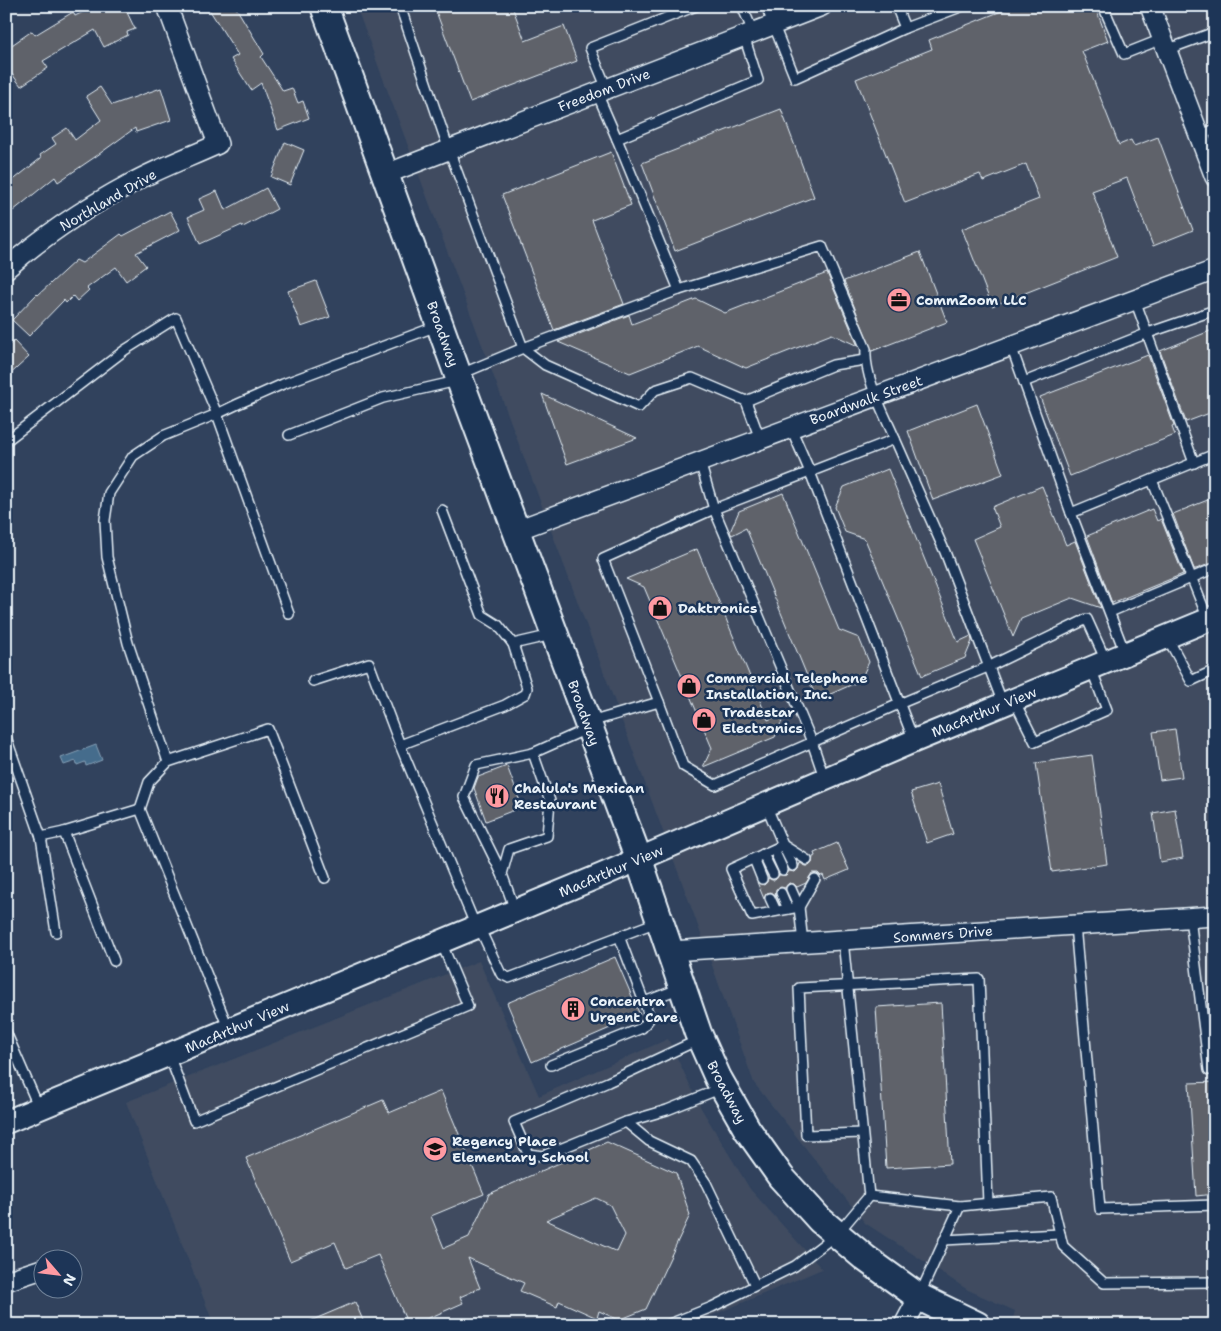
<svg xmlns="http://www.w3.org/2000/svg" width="1221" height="1331" font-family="'Shantell Sans',sans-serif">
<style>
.built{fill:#3f4c61}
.water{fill:#456c8c;stroke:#86a1b7}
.building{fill:#5f626a;stroke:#e8f1f8;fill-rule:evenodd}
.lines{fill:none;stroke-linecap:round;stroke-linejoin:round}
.service-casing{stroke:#e8f1f8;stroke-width:12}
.minor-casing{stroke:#e8f1f8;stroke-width:22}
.tertiary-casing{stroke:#e8f1f8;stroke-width:26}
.secondary-casing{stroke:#e8f1f8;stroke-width:30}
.service{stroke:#1d3557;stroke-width:9}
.minor{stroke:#1d3557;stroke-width:19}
.tertiary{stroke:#1d3557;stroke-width:22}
.secondary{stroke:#1d3557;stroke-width:26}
.labels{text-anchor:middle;stroke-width:5;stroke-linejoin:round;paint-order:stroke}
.street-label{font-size:14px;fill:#e8f1f8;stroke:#1d3557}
.poi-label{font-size:14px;font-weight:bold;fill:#e8f1f8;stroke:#1d3557;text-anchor:start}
</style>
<rect width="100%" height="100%" fill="#31425d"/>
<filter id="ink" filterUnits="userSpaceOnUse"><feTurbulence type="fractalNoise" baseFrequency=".02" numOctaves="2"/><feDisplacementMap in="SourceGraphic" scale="10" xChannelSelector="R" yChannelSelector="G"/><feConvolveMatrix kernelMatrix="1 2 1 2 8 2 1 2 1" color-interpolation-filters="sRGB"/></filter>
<g filter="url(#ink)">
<g class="built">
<polygon points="356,6 1215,6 1215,1325 1011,1325 1015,1311 968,1290 865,1223 754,1083 693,912"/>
<polygon points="479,961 539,1096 668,1039 701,1108 750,1189 822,1269 690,1325 214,1325 126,1102"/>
</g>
<polygon class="water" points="96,745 102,760 86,766 85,762 77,765 76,761 64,765 61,758"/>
<g class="building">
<polygon points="95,6 124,6 135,29 127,32 128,35 104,47 95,30 43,61 48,68 21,86 12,74 6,78 6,49 32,31 35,35 73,12 75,16"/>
<polygon points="207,6 235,6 264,54 261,57 283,91 292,88 298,103 303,101 309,118 278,130 261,83 251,90 231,59 238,55"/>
<polygon points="434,6 512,6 525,41 564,26 577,61 470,102"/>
<polygon points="1014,6 1095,6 1108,41 1082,51 1119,145 1131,140 1134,146 1158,137 1193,230 1153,246 1127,178 1092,191 1117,257 992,306 962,229 1039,199 1026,164 983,181 980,174 905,203 856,79 932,49 929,40"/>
<polygon points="100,87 112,105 161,88 171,120 136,132 135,128 95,157 58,182 55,177 13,211 6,203 6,186 41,158 40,155 56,144 52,138 67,128 75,140 101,120 86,96"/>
<polygon points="781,109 814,197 675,251 642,163"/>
<polygon points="285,142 304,150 290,185 271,177"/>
<polygon points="611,152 631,205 592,220 624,304 554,330 502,195"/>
<polygon points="266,188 277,209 243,227 242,225 200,244 188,217 204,210 199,199 217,191 225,210"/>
<polygon points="170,211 180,230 136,253 146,266 126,281 116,267 87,288 89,290 77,301 73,296 66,303 64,300 29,336 12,320 37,294 38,295 76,260 82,263 121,234 123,236"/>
<polygon points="920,252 947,322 872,351 844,281"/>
<polygon points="827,273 858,346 832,334 746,368 698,346 630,373 558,342 629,315 632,324 696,299 725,313"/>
<polygon points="316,281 330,317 301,327 288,291"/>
<polygon points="1215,329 1215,411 1186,422 1160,351"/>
<polygon points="14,341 29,357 6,378 6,348"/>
<polygon points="1148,355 1174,426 1172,427 1175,435 1070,476 1040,397"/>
<polygon points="542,394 637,438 567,464"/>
<polygon points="977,404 1003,474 933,500 908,431"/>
<polygon points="888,469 958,642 971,636 972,641 965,658 922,676 865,539 845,532 835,507 844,487"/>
<polygon points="1042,486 1066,545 1075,541 1101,608 1072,598 1021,619 1013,637 973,539 1000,527 992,507"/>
<polygon points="783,493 839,630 859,638 869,662 860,681 817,700 746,528 732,535 730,532 739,511"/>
<polygon points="1215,497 1215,562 1196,569 1194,569 1173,514"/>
<polygon points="1152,509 1157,521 1161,519 1183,574 1112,603 1087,536"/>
<polygon points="697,549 768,720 786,712 775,737 703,767 712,748 644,587 626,579"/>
<polygon points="1175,729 1182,777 1160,780 1153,732"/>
<polygon points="1092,755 1107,864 1052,872 1036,763"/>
<polygon points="507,766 522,807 486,821 474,788 478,777"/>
<polygon points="938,784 953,834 927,843 911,792"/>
<polygon points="1175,809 1183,858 1160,862 1153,813"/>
<polygon points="837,843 849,870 825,880 823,875 821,876 818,873 812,873 806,883 797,887 794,884 789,883 785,888 781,887 776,889 775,895 771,892 767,893 764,899 757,882 764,885 767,882 768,878 772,880 775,880 779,875 786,875 789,871 795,872 798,869 800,863 806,866 809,866 812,863 813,857 815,856 814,853"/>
<polygon points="615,957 640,1015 532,1062 507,1003"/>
<polygon points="941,1003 950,1164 886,1168 876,1007"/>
<polygon points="1215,1082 1215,1194 1196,1196 1189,1083"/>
<path d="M441,1091L484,1194L431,1216L444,1248L469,1237L489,1194L607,1142L676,1173L690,1215L646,1309L619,1320L599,1311L597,1318L559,1301L557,1307L520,1291L524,1283L468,1258L480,1288L460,1297L463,1303L413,1325H408L378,1255L346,1268L335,1242L290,1261L246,1158L383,1100L389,1113ZM596,1198L610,1205L625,1235L617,1252L546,1220Z"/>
<polygon points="355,1302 365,1325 301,1325"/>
</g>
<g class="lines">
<defs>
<g id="service">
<polyline points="400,6 449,150 523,348 545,365 639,407 655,390 692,378 746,401"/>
<polyline points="742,6 753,32"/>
<polyline points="766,6 795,78 905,28"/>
<polyline points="896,6 905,28 963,6"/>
<polyline points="1103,6 1124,54 1162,39"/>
<polyline points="1166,50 1215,32"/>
<polyline points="607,89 590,48 696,6"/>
<polyline points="597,93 617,139 758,80 744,36"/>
<polyline points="1199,136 1215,129"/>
<polyline points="1135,300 1194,463"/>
<polyline points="1011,346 1071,513"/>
<polyline points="461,374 523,348 679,290 617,139"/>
<polyline points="1024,382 1148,333 1215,310"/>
<polyline points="791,428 810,472 914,741"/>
<polyline points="289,435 383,398 457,381"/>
<polyline points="760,439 746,401 833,365 865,360"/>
<polyline points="895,439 945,552 1003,704"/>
<polyline points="6,441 125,350 176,318 217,414 289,614"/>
<polyline points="700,462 714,509 812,742 825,780"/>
<polyline points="1152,480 1208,619"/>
<polyline points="442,510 482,615 498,625 513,644 552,635"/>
<polyline points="1110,612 1215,568"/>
<polyline points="1167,637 1191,681 1215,670"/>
<polyline points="1125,653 1071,513 1215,454"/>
<polyline points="313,681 369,663 400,745 505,705 525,694 527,688 513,644"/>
<polyline points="1014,700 1035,742 1107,710 1091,668"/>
<path d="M659,702L603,559L714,509L895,439C884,413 864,378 866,349L822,246L679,290"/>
<polyline points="590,722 659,702 683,766 715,785 899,704 990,666 1087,619 1106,661"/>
<polyline points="6,737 41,837 64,832 140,809 149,782 168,762 268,729 325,878"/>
<polyline points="400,745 476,927"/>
<polyline points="168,762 128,643 107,557 105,520 109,493 133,456 163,436 217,414 238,404 283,384 437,326"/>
<polyline points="766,805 783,845 731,869 752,916 799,907 803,943"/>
<polyline points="140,809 229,1030"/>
<polyline points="64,832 114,961"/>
<polyline points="41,837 56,932"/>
<polyline points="783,845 807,860"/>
<polyline points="783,846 793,866"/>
<polyline points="774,850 783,870"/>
<polyline points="763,854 773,874"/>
<polyline points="754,859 762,879"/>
<polyline points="502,874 464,797 476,765 533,753"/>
<polyline points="791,889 799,907"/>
<polyline points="781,893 788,909"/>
<polyline points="770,898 776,911"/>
<polyline points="799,907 815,879"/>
<polyline points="515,910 502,874 509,849 547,836 550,801 533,753 589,728"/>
<polyline points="1190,918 1209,1070 1215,1069"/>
<polyline points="1075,925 1100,1209 1215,1205"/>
<polyline points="479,927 501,974 509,978 657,922"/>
<polyline points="644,1002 681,988"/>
<polyline points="6,1032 39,1108"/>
<polyline points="698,1040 608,1082 514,1122 528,1154 543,1156 626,1122 667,1110 722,1088"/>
<polyline points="169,1055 194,1121 468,1006 441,942"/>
<polyline points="551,1065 642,1028 650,1018 619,936"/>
<polyline points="626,1122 649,1141 691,1161 706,1183 755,1285"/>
<polyline points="862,1133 806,1135 799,988 979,979 988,1203"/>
<polyline points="869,1196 960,1206 920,1294"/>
<polyline points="960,1206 1051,1197 1063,1246 1104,1283 1215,1282"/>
<polyline points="944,1240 1060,1234"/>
<polyline points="667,1325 712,1307 795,1266 837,1234 869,1196 843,940"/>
</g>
<g id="minor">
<polyline points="1150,6 1215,177"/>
<polyline points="386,174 822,6"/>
<path d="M6,269C44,235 87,207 132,183C159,168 190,157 218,144L167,6"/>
<polyline points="517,530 1215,270"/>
<polyline points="671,951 1215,916"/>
<polyline points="6,1281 42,1269"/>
<polyline points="904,1325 919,1297"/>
</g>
<polyline id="tertiary" points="6,1122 602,875 914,741 1215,617"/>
<polyline id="secondary" points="324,6 458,375 639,860 698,1033 718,1078 747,1129 781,1177 820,1220 865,1258 919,1297 977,1325"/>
</defs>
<use href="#service" class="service-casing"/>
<use href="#minor" class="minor-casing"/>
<use href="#tertiary" class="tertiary-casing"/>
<use href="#secondary" class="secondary-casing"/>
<use href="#service" class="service"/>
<use href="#minor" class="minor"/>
<use href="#tertiary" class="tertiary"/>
<use href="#secondary" class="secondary"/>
</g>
</g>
<defs>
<symbol id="office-disc" viewBox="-11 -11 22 22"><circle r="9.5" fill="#ff9aa2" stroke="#1d3557"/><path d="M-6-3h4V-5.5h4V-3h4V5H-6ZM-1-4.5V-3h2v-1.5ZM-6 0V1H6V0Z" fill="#111"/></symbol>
<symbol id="shop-disc" viewBox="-11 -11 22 22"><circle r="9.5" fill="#ff9aa2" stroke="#1d3557"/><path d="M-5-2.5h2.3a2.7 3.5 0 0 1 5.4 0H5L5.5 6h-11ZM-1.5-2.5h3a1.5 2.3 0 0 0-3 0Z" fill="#111"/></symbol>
<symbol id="restaurant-disc" viewBox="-11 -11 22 22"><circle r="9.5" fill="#ff9aa2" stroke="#1d3557"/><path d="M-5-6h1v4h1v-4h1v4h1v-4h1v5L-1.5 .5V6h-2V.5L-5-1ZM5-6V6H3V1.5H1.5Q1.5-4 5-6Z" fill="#111"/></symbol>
<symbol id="building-disc" viewBox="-11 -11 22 22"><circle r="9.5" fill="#ff9aa2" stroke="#1d3557"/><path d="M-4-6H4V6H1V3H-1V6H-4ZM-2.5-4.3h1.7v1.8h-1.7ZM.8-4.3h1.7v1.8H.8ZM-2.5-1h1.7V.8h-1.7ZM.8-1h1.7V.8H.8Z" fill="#111"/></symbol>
<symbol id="school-disc" viewBox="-11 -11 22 22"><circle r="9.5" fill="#ff9aa2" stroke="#1d3557"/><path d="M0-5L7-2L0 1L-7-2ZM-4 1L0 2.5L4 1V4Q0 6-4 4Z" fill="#111"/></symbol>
</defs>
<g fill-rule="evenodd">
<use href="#office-disc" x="885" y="286" width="28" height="28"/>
<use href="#shop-disc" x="646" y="594" width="28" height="28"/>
<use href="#shop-disc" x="675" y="672" width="28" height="28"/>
<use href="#shop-disc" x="690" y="706" width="28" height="28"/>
<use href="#restaurant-disc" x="483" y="782" width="28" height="28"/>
<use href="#building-disc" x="559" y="995" width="28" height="28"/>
<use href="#school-disc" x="421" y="1135" width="28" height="28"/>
</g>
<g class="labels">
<g class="street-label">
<text transform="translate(604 90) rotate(-21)" y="5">Freedom Drive</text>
<text transform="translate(108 200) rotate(-30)" y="5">Northland Drive</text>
<text transform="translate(443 334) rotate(70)" y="5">Broadway</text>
<text transform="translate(866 400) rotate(-20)" y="5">Boardwalk Street</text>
<text transform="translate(984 712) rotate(-22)" y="5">MacArthur View</text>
<text transform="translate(584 713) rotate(70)" y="5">Broadway</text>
<text transform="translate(611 871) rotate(-23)" y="5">MacArthur View</text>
<text transform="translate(943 934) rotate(-4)" y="5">Sommers Drive</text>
<text transform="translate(237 1027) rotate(-23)" y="5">MacArthur View</text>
<text transform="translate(727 1092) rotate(62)" y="5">Broadway</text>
</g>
<g class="poi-label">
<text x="916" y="305">CommZoom LLC</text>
<text x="678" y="613">Daktronics</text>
<text x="706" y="683">Commercial Telephone<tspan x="706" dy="16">Installation, Inc.</tspan></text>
<text x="722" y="717">Tradestar<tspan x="722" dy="16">Electronics</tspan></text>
<text x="514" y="793">Chalula's Mexican<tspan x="514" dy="16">Restaurant</tspan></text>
<text x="590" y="1006">Concentra<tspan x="590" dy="16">Urgent Care</tspan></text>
<text x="452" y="1146">Regency Place<tspan x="452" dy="16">Elementary School</tspan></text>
</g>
</g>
<rect width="1221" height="1331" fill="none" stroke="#1d3557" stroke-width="25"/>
<rect x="12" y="12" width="1196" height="1306" fill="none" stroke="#e8f1f8" stroke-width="2" filter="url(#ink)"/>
<g transform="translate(58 1274) rotate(118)"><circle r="24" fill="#1d3557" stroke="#6e8097"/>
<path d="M0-4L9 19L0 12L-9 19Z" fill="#ff9aa2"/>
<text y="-8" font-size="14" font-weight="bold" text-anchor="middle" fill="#e8f1f8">N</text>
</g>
</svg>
